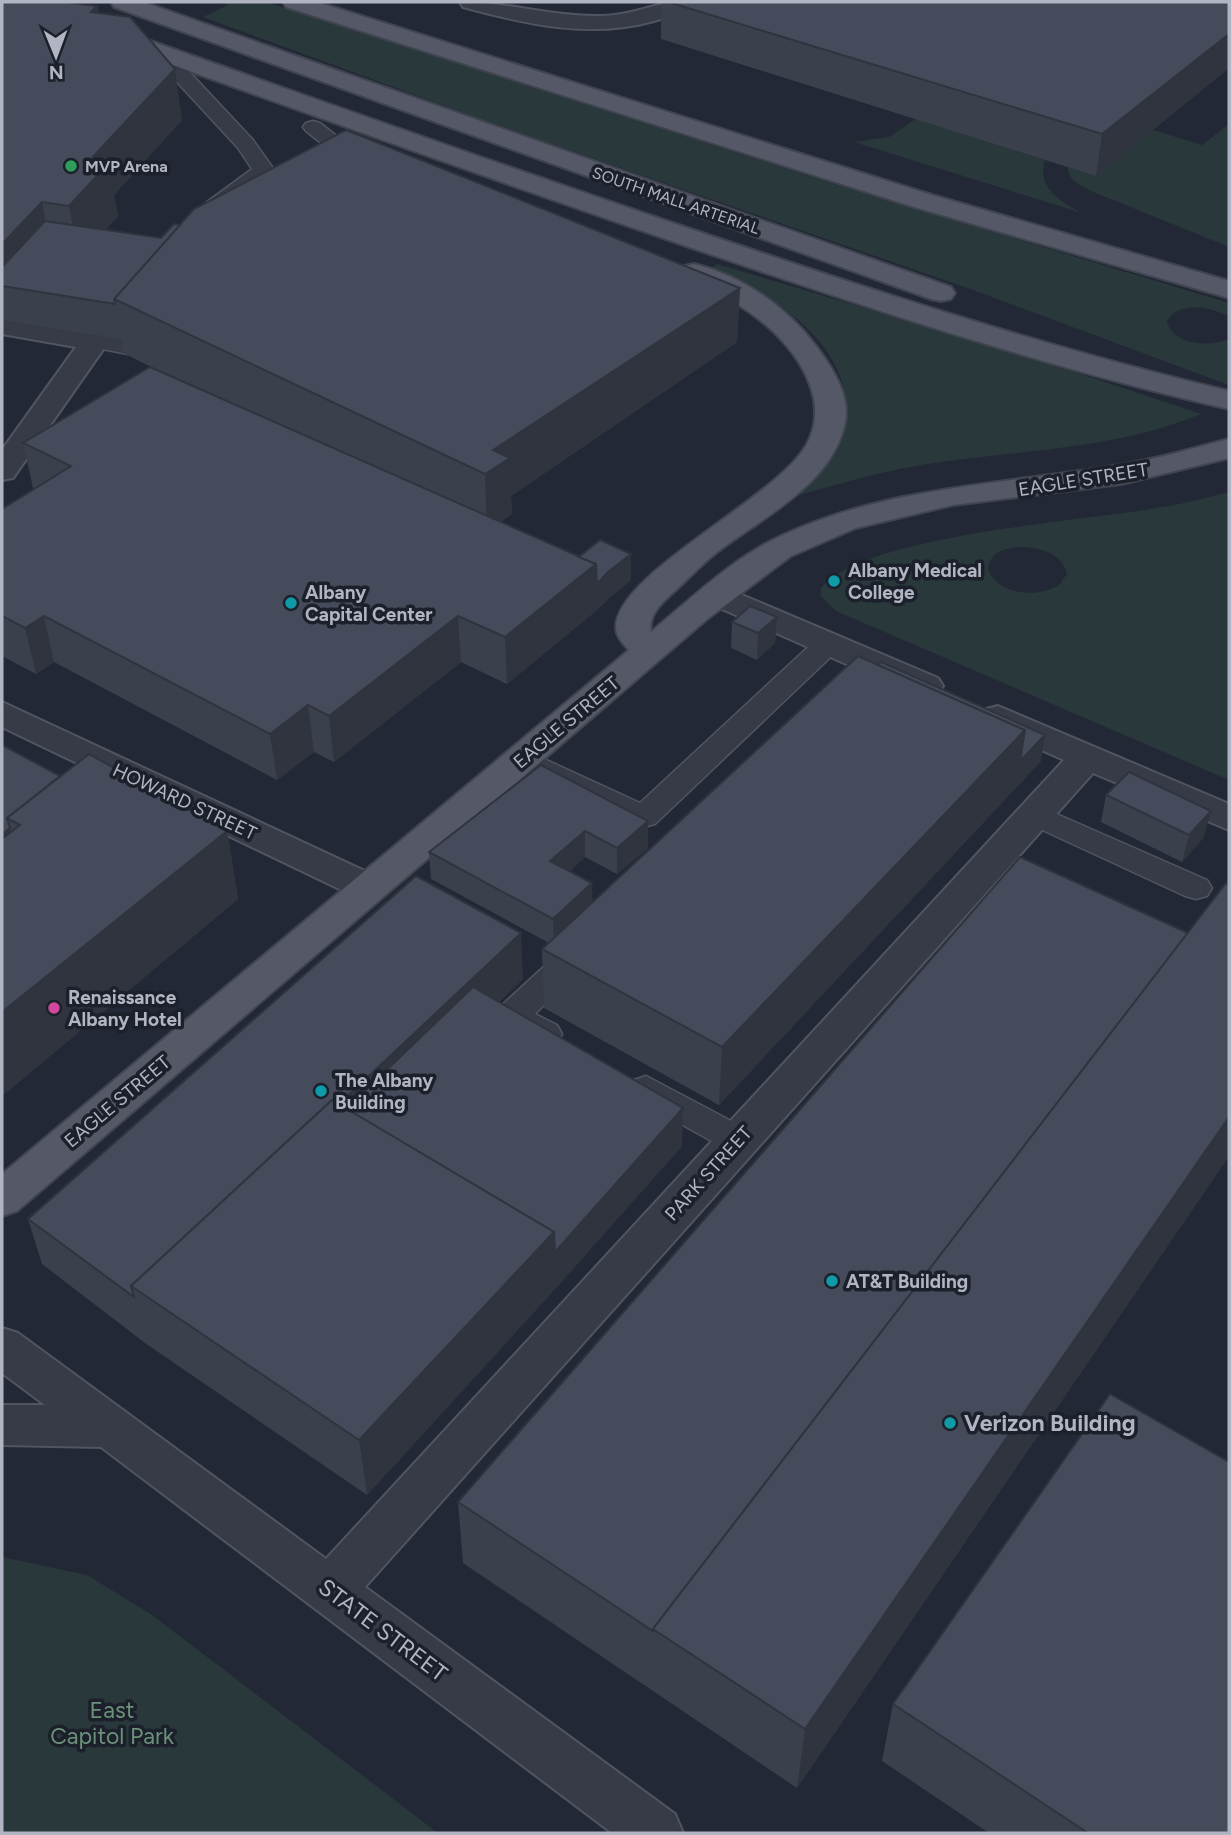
<svg xmlns="http://www.w3.org/2000/svg" width="1231" height="1835" font-family="Figtree,sans-serif">
<style>
.green{fill:#29383b;fill-rule:evenodd}
.lines{fill:none;stroke-linecap:round;stroke-linejoin:round}
.lane-casing{stroke:#515561;stroke-width:3}
.street-casing{stroke:#515561;stroke-width:4}
.primary-casing{stroke:#404450;stroke-width:4}
.lane{fill:#373a47;fill-rule:evenodd}
.street{fill:#373a47;fill-rule:evenodd}
.primary{fill:#555967;fill-rule:evenodd}
.wall{fill:#3b404d}
.shaded-wall{fill:#30343f}
.building{fill:#454b5a;stroke:#30343f;stroke-width:2}
.leisure-dot{fill:#2e9e5b;stroke:#1c202b;stroke-width:2.5}
.culture-dot{fill:#0f9aa8;stroke:#1c202b;stroke-width:2.5}
.hotel-dot{fill:#d1479c;stroke:#1c202b;stroke-width:2.5}
.labels{text-anchor:middle;stroke-width:7;stroke-linejoin:round;paint-order:stroke}
.far-poi-label{font-size:16px;font-weight:bold;fill:#b1b5c3;stroke:#1c202b;text-anchor:start}
.far-street-label{font-size:16px;fill:#b1b5c3;stroke:#1c202b}
.street-label{font-size:19px;fill:#b1b5c3;stroke:#1c202b}
.poi-label{font-size:19px;font-weight:bold;fill:#b1b5c3;stroke:#1c202b;text-anchor:start}
.near-poi-label{font-size:23px;font-weight:bold;fill:#b1b5c3;stroke:#1c202b;text-anchor:start}
.near-street-label{font-size:23px;fill:#b1b5c3;stroke:#1c202b}
.near-park-label{font-size:23px;fill:#6c917b;stroke:#1c202b}
</style>
<rect width="100%" height="100%" fill="#232836"/>
<g class="green">
<path d="M220,2H266L837,185L1229,303V317C1212,307 1179,300 1167,321C1173,346 1210,347 1229,339V385L973,290L483,120L203,17L228,5Z"/>
<path d="M916,119L1045,160C1036,188 1061,202 1082,213L854,142L889,137Z"/>
<path d="M1229,124V247L1091,191C1081,185 1068,181 1068,167L1096,176L1153,130L1202,145Z"/>
<path d="M717,264L1033,358L1201,414C1117,449 1022,450 933,463C885,470 839,484 792,497C809,483 826,470 837,451C843,440 845,426 846,414C849,340 769,293 710,269Z"/>
<path d="M1229,492V780L836,611L821,596V588C862,536 1081,521 1151,509C1177,505 1203,499 1229,492ZM1026,547C1044,549 1063,555 1067,574L1059,585C1038,598 998,596 988,569C990,550 1009,547 1026,547Z"/>
<polygon points="2,1557 87,1575 152,1615 438,1833 2,1833"/>
</g>
<g class="lines">
<defs>
<g id="lane">
<polygon points="161,47 168,49 253,140 275,171 226,207 210,207 207,202 252,169 238,148 154,57 151,53"/>
<polygon points="313,121 320,123 368,161 372,165 368,169 354,169 306,131 303,127 306,123"/>
<polygon points="95,334 136,342 140,347 136,352 128,354 87,346 83,341 87,336"/>
<polygon points="829,634 839,637 843,643 839,649 655,824 644,827 633,824 511,767 506,760 511,753 521,750 531,753 640,803 819,637"/>
<polygon points="1034,804 1207,880 1212,888 1207,896 1196,899 1185,896 1023,821 1019,814 1023,807"/>
<path d="M574,945L585,949L590,957L535,1014L557,1025L562,1034L557,1043C537,1049 506,1034 496,1016L500,1007L563,949Z"/>
<polygon points="646,1076 750,1131 755,1140 750,1149 738,1153 726,1149 634,1098 629,1089 634,1080"/>
</g>
<g id="street">
<path d="M460,2C507,2 553,17 601,16C634,16 658,0 691,2C684,13 666,18 654,21C589,39 526,24 463,7Z"/>
<polygon points="2,318 95,332 105,335 109,341 13,478 2,480 2,450 76,347 2,334"/>
<polygon points="716,584 938,678 943,686 938,694 926,697 914,694 704,601 699,594 704,587"/>
<polygon points="2,702 382,879 388,888 382,897 369,901 356,897 2,727"/>
<polygon points="998,706 1229,804 1229,830 1093,773 365,1587 675,1814 683,1833 612,1833 101,1447 2,1445 2,1405 45,1405 2,1373 2,1328 18,1333 326,1559 1064,760 986,725 980,717 986,709"/>
</g>
<g id="primary">
<path d="M9,2H41C246,75 452,148 658,218C847,282 1035,345 1229,391V409C1047,368 869,308 692,248C465,170 238,89 12,7Z"/>
<polygon points="111,2 143,2 951,287 955,293 951,299 941,301 931,299 114,7"/>
<polygon points="283,2 317,2 932,195 1229,281 1229,298 914,207 286,7"/>
<path d="M694,264C741,275 787,307 816,346C832,367 851,396 845,423C833,484 760,519 716,553C702,564 690,577 677,589C664,601 648,613 651,632C692,598 734,557 783,535C890,486 1006,484 1120,465C1158,459 1193,448 1229,439V458L1121,484L953,505L856,528L791,556L706,620L17,1211L2,1216V1174L629,650C623,644 616,636 616,628C615,573 782,496 808,442C821,416 815,390 801,366C776,323 729,296 684,278L680,272L684,266Z"/>
</g>
</defs>
<use href="#lane" class="lane-casing"/>
<use href="#street" class="street-casing"/>
<use href="#primary" class="primary-casing"/>
<use href="#lane" class="lane"/>
<use href="#street" class="street"/>
<use href="#primary" class="primary"/>
</g>
<g class="wall">
<polygon points="2,2 97,6 99,13 182,120 114,195 118,216 105,230 161,238 740,288 737,342 511,496 512,514 500,522 579,557 631,554 631,580 609,598 597,610 507,684 461,662 334,762 314,752 277,780 54,662 36,674 2,656 2,509 34,489 33,488 23,443 174,378 123,353 121,339 2,320"/>
<polygon points="661,2 1229,2 1229,68 1096,176 661,39"/>
<polygon points="777,617 775,643 757,660 731,648 732,622"/>
<polygon points="2,745 60,776 227,831 238,899 2,1096"/>
<polygon points="1041,761 719,1105 544,1008 542,949 549,943 431,879 429,852 648,821 648,848 617,874 585,857 570,871 592,883 592,903"/>
<polygon points="1106,795 1204,837 1182,862 1101,822"/>
<polygon points="1229,885 1229,1156 797,1788 463,1563 458,1502 1188,933"/>
<polygon points="523,979 499,1002 682,1146 556,1288 367,1495 145,1343 42,1264 28,1219"/>
<polygon points="893,1704 1229,1833 989,1833 882,1761"/>
</g>
<g class="shaded-wall">
<polygon points="97,6 105,55 91,12"/>
<polygon points="1229,34 1229,68 1096,176 1102,134"/>
<polygon points="175,69 182,120 114,195 118,216 79,259 69,206 89,161"/>
<polygon points="42,202 52,255 2,286 2,244"/>
<polygon points="740,288 737,342 511,496 512,514 487,531 485,474 493,450"/>
<polygon points="631,554 631,580 609,598 597,610 507,684 505,637 596,564 608,572"/>
<polygon points="44,616 54,662 36,674 25,628"/>
<polygon points="458,616 461,662 334,762 329,716"/>
<polygon points="777,617 775,643 757,660 758,633"/>
<polygon points="308,705 314,752 277,780 270,734"/>
<polygon points="1025,730 1045,735 1041,761 719,1105 722,1047"/>
<polygon points="1211,811 1204,837 1182,862 1189,835"/>
<polygon points="648,821 648,848 617,874 617,848"/>
<polygon points="10,828 22,874 2,890 2,834"/>
<polygon points="227,831 238,899 2,1096 2,1012"/>
<polygon points="585,831 585,857 551,888 550,861"/>
<polygon points="592,883 593,910 554,946 553,919"/>
<polygon points="521,933 523,979 360,1136 140,1292"/>
<polygon points="683,1108 682,1146 556,1288 367,1495 359,1440 554,1232"/>
<polygon points="1229,1117 1229,1156 797,1788 805,1729"/>
</g>
<g class="building">
<polygon points="2,2 65,2 97,6 91,12 130,17 175,69 89,161 109,163 69,206 42,202 2,244"/>
<polygon points="668,2 1229,2 1229,34 1102,134"/>
<polygon points="346,130 740,288 493,450 510,458 485,474 114,299 194,209"/>
<polygon points="45,221 161,238 174,224 180,225 114,299 115,304 2,286 2,267"/>
<polygon points="150,367 596,564 505,637 458,616 329,716 308,705 270,734 44,616 25,628 2,616 2,509 71,466 23,443"/>
<polygon points="600,540 631,554 608,572 597,584 596,564 579,557"/>
<polygon points="750,606 777,617 758,633 732,622"/>
<polygon points="858,656 1025,730 722,1047 542,949"/>
<polygon points="881,662 1045,735 1020,761 1025,730 878,665"/>
<polygon points="2,745 60,776 7,818 10,828 2,834"/>
<polygon points="89,754 227,831 2,1012 2,839 20,825 7,818"/>
<polygon points="541,765 648,821 617,848 585,831 550,861 592,883 553,919 429,852"/>
<polygon points="1129,772 1211,811 1189,835 1106,795"/>
<polygon points="1020,857 1188,933 653,1629 655,1630 653,1631 458,1502"/>
<polygon points="416,876 521,933 339,1104 332,1100 131,1286 134,1297 28,1219"/>
<polygon points="1226,883 1229,885 1229,1117 805,1729 653,1629"/>
<polygon points="473,987 683,1108 555,1252 554,1232 346,1109"/>
<polygon points="332,1100 554,1232 359,1440 131,1286"/>
<polygon points="1110,1394 1229,1462 1229,1833 1088,1833 893,1704"/>
</g>
<circle class="leisure-dot" cx="71" cy="166" r="7"/>
<g class="culture-dot">
<circle cx="834" cy="581" r="7"/>
<circle cx="291" cy="603" r="7"/>
<circle cx="321" cy="1091" r="7"/>
<circle cx="832" cy="1281" r="7"/>
<circle cx="950" cy="1423" r="7"/>
</g>
<circle class="hotel-dot" cx="54" cy="1008" r="7"/>
<g class="labels">
<g class="far-poi-label">
<text x="85" y="172">MVP Arena</text>
</g>
<g class="far-street-label">
<text transform="translate(676 200) rotate(19)" y="6">SOUTH MALL ARTERIAL</text>
</g>
<g class="street-label">
<text transform="translate(1083 479) rotate(-9)" y="7">EAGLE STREET</text>
<text transform="translate(566 722) rotate(-40)" y="7">EAGLE STREET</text>
<text transform="translate(185 801) rotate(25)" y="7">HOWARD STREET</text>
<text transform="translate(117 1101) rotate(-40)" y="7">EAGLE STREET</text>
<text transform="translate(708 1173) rotate(-48)" y="7">PARK STREET</text>
</g>
<g class="poi-label">
<text x="848" y="577">Albany Medical<tspan x="848" dy="22">College</tspan></text>
<text x="305" y="599">Albany<tspan x="305" dy="22">Capital Center</tspan></text>
<text x="68" y="1004">Renaissance<tspan x="68" dy="22">Albany Hotel</tspan></text>
<text x="335" y="1087">The Albany<tspan x="335" dy="22">Building</tspan></text>
<text x="846" y="1288">AT&amp;T Building</text>
</g>
<g class="near-poi-label">
<text x="964" y="1431">Verizon Building</text>
</g>
<g class="near-street-label">
<text transform="translate(383 1630) rotate(37)" y="8">STATE STREET</text>
</g>
<g class="near-park-label">
<text x="112" y="1718">East<tspan x="112" dy="26">Capitol Park</tspan></text>
</g>
</g>
<rect width="1231" height="1835" fill="none" stroke="#b1b5c3" stroke-width="7"/>
<g transform="translate(56 56) rotate(179)" stroke="#1c202b" stroke-width="5" paint-order="stroke">
<path d="M0-5L12 26L0 18L-12 26Z" fill="#b1b5c3"/>
<text y="-10" font-size="19" font-weight="bold" text-anchor="middle" fill="#b1b5c3">N</text>
</g>
</svg>
